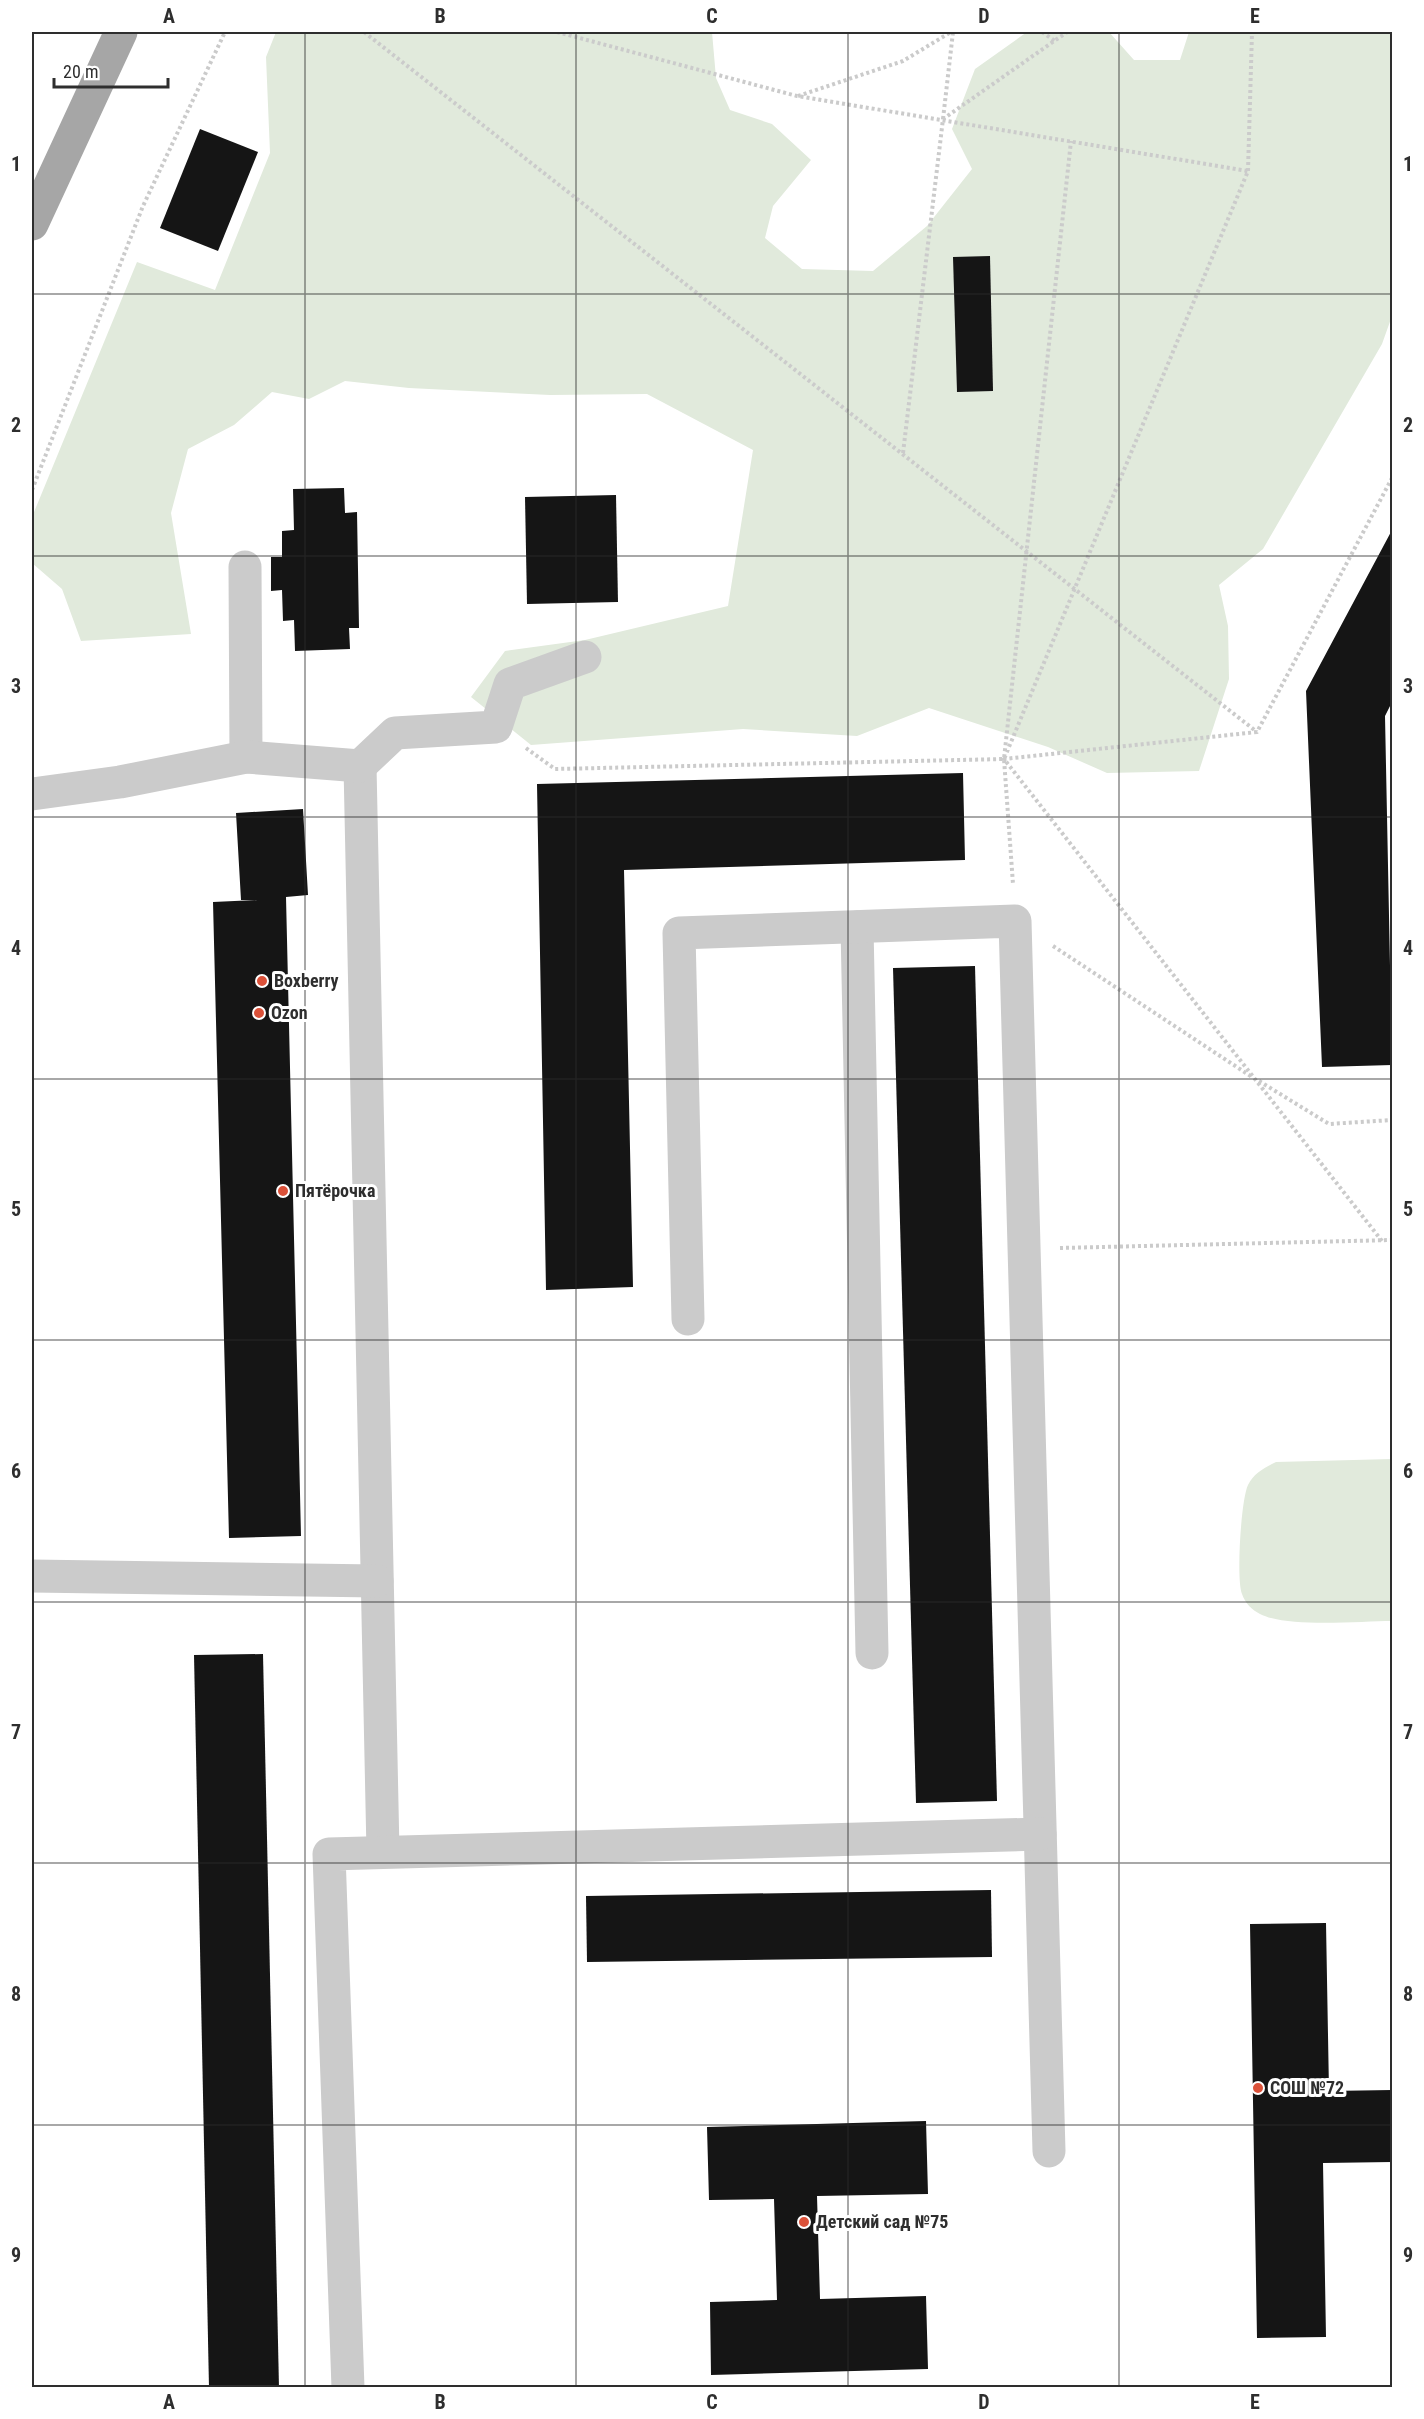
<svg xmlns="http://www.w3.org/2000/svg" width="1424" height="2419" font-family="'Roboto Condensed',sans-serif">
<style>
.green{fill:#e1eadc}
.building{fill:#151515}
.lines{fill:none;stroke-linecap:round;stroke-linejoin:round}
.path{stroke:#cbcbcb;stroke-width:4;stroke-dasharray:3 3;stroke-linecap:butt}
.minor{stroke:#cbcbcb;stroke-width:33}
.major{stroke:#a6a6a6;stroke-width:33}
.grid{fill:none;stroke:#2e2e2e;stroke-width:1.5;stroke-opacity:0.55}
.poi-dot{fill:#db5139;stroke:#fff;stroke-width:2}
.labels{text-anchor:middle;stroke-width:6;stroke-linejoin:round;paint-order:stroke}
.poi-label{font-size:18px;font-weight:bold;fill:#2e2e2e;stroke:#fff;text-anchor:start}
.neatline{fill:none;stroke:#2e2e2e;stroke-width:2}
.grid-label{font-size:20px;text-anchor:middle;font-weight:bold;fill:#2e2e2e}
</style>
<rect width="100%" height="100%" fill="#fff"/>
<g class="green">
<polygon points="276,32 712,32 716,78 730,110 772,124 811,160 773,206 765,238 802,269 873,271 927,226 972,169 952,129 975,69 1027,32 1109,32 1134,60 1180,60 1189,32 1392,32 1392,316 1382,344 1263,549 1219,585 1228,626 1229,679 1199,771 1107,773 1048,747 929,708 857,736 743,729 531,745 471,697 505,651 585,640 728,606 753,450 647,394 550,395 409,388 345,381 309,399 272,392 234,425 188,449 171,513 191,634 81,641 62,589 32,563 32,517 137,262 215,290 270,153 266,57"/>
<path d="M1392,1459V1621C1360,1621 1287,1628 1260,1614C1252,1610 1245,1603 1242,1594C1236,1580 1241,1499 1248,1485C1254,1473 1264,1468 1276,1462Z"/>
</g>
<g class="building">
<polygon points="200,129 258,152 218,251 160,228"/>
<polygon points="990,256 993,391 957,392 953,257"/>
<polygon points="344,488 345,513 357,512 359,628 349,628 350,649 295,651 294,620 283,621 282,590 271,591 271,557 282,557 282,531 294,530 293,489"/>
<polygon points="616,495 618,602 527,604 525,497"/>
<polygon points="1392,530 1392,702 1385,716 1392,1065 1322,1067 1306,691"/>
<polygon points="963,773 965,860 624,870 633,1287 546,1290 537,784"/>
<polygon points="303,809 308,895 286,897 301,1536 229,1538 213,902 258,900 241,900 236,813"/>
<polygon points="975,966 997,1801 916,1803 893,968"/>
<polygon points="263,1654 279,2388 209,2388 194,1655"/>
<polygon points="991,1890 992,1957 587,1962 586,1896"/>
<polygon points="1326,1923 1329,2091 1392,2090 1392,2162 1323,2163 1326,2337 1257,2338 1250,1924"/>
<polygon points="926,2121 928,2194 817,2196 820,2299 926,2296 928,2369 711,2375 710,2302 777,2300 774,2199 709,2200 707,2127"/>
</g>
<g class="lines">
<g class="path">
<polyline points="364,32 1257,732"/>
<polyline points="557,32 797,96 1248,171 1004,759 1071,141"/>
<polyline points="1042,32 1055,41"/>
<polyline points="798,96 903,61 951,32"/>
<polyline points="943,119 953,32"/>
<polyline points="1248,171 1252,32"/>
<polyline points="903,453 943,119 1067,32"/>
<polyline points="32,490 143,206 225,32"/>
<polyline points="526,748 555,769 1004,759 1013,884"/>
<polyline points="1053,946 1252,1077"/>
<polyline points="1259,1081 1329,1124 1392,1120"/>
<polyline points="1382,1241 1004,759 1257,732 1392,478"/>
<polyline points="1060,1248 1392,1240"/>
</g>
<g class="minor">
<polyline points="245,567 246,757"/>
<polyline points="360,766 383,1852"/>
<polyline points="32,794 120,782 246,757 360,766 395,733 496,727 510,684 585,657"/>
<polyline points="857,927 872,1653"/>
<polyline points="688,1319 679,933 1015,921 1049,2151"/>
<polyline points="32,1576 377,1581"/>
<polyline points="348,2388 329,1854 1040,1834"/>
</g>
<polyline class="major" points="32,224 121,32"/>
</g>
<path class="grid" d="M305,32V2388M576,32V2388M848,32V2388M1119,32V2388M32,294H1392M32,556H1392M32,817H1392M32,1079H1392M32,1340H1392M32,1602H1392M32,1863H1392M32,2125H1392"/>
<g class="poi-dot">
<circle cx="262" cy="981" r="6"/>
<circle cx="259" cy="1013" r="6"/>
<circle cx="283" cy="1191" r="6"/>
<circle cx="1258" cy="2088" r="6"/>
<circle cx="804" cy="2222" r="6"/>
</g>
<g class="labels">
<g class="poi-label">
<text x="274" y="987">Boxberry</text>
<text x="271" y="1019">Ozon</text>
<text x="295" y="1197">Пятёрочка</text>
<text x="1270" y="2094">СОШ №72</text>
<text x="816" y="2228">Детский сад №75</text>
</g>
</g>
<rect width="1424" height="2419" fill="none" stroke="#ffffff" stroke-width="66"/>
<path d="M54 78v9h114v-9" fill="none" stroke="#2e2e2e" stroke-width="3"/>
<text x="63" y="78" font-size="18" fill="#2e2e2e" stroke="#ffffff" stroke-width="4.5" paint-order="stroke">20 m</text>
<rect x="33" y="33" width="1358" height="2353" class="neatline"/>
<g class="grid-label">
<text x="169" y="23">A</text>
<text x="440" y="23">B</text>
<text x="712" y="23">C</text>
<text x="984" y="23">D</text>
<text x="1255" y="23">E</text>
<text x="16" y="171">1</text>
<text x="1408" y="171">1</text>
<text x="16" y="432">2</text>
<text x="1408" y="432">2</text>
<text x="16" y="693">3</text>
<text x="1408" y="693">3</text>
<text x="16" y="955">4</text>
<text x="1408" y="955">4</text>
<text x="16" y="1216">5</text>
<text x="1408" y="1216">5</text>
<text x="16" y="1478">6</text>
<text x="1408" y="1478">6</text>
<text x="16" y="1739">7</text>
<text x="1408" y="1739">7</text>
<text x="16" y="2001">8</text>
<text x="1408" y="2001">8</text>
<text x="16" y="2262">9</text>
<text x="1408" y="2262">9</text>
<text x="169" y="2409">A</text>
<text x="440" y="2409">B</text>
<text x="712" y="2409">C</text>
<text x="984" y="2409">D</text>
<text x="1255" y="2409">E</text>
</g>
</svg>
